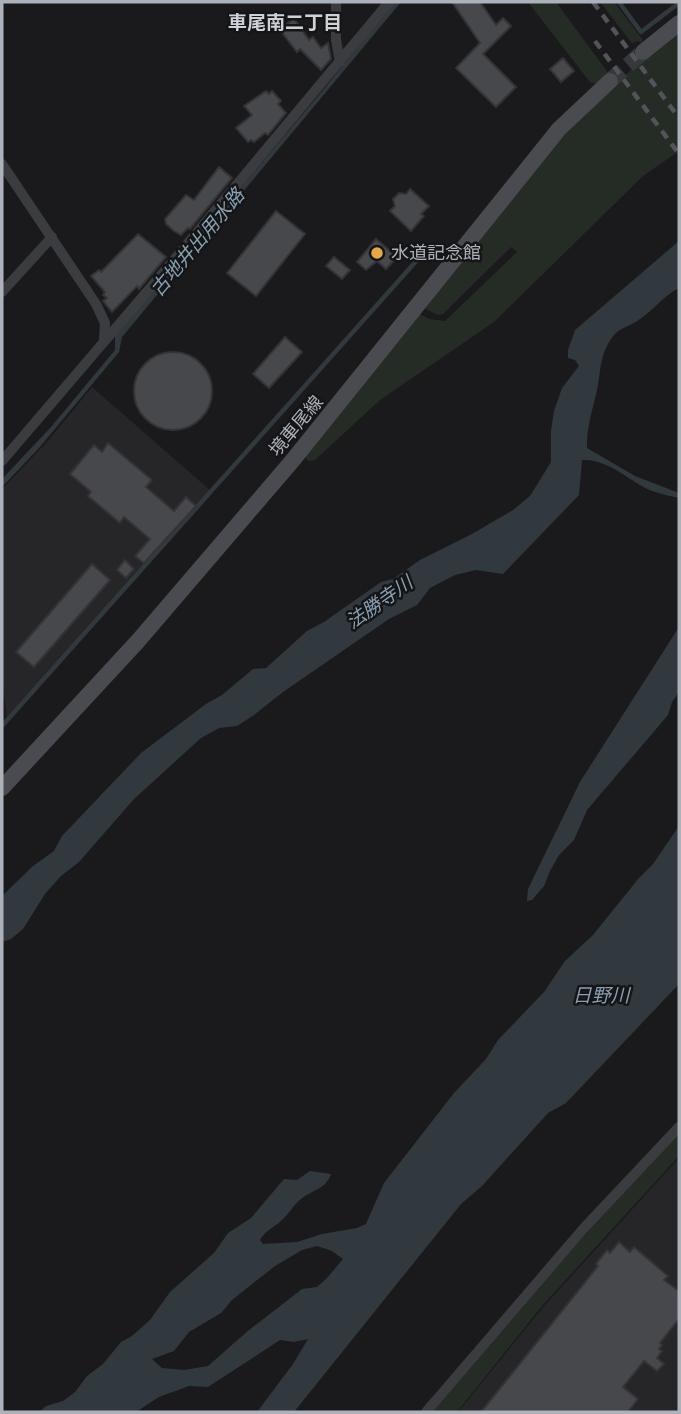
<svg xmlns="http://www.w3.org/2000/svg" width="681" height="1414" font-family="Rubik,'Noto Sans JP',sans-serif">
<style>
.built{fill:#262629}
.green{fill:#242c25}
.water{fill:#31393f;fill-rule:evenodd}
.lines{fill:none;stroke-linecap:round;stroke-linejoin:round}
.stream{stroke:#31393f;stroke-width:4.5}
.building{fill:#47484c;stroke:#343438;stroke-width:2}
.secondary-tunnel{stroke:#37383c;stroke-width:16;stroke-dasharray:16 8;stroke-linecap:butt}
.street{stroke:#3b3c40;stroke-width:10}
.secondary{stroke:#494b50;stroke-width:16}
.rail{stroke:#525459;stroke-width:4.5;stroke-dasharray:9 7;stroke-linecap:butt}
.poi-dot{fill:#e4aa4a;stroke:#151517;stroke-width:2.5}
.labels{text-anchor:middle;stroke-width:5;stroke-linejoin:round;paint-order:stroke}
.poi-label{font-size:18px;fill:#adb2ba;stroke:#151517;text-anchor:start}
.street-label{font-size:18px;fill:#adb2ba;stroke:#151517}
.neighbourhood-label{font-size:19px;font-weight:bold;fill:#ced1d6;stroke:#151517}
.water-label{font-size:19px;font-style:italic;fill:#88a0b2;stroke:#151517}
</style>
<rect width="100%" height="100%" fill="#1a1a1c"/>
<g class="built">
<polygon points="92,387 211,491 7,718 2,680 2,489 47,442"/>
<polygon points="679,1158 679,1412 458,1412 544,1306"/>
</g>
<g class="green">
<polygon points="528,2 556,2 609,74 595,84 590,82"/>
<polygon points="600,2 614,2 643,40 641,43 638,41 632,43"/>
<polygon points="675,34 679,34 679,151 643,176 494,322 380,400 315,460 308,461 304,456 420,314 429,319 445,321 517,252 511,247 443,314 438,315 422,307 576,121 645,57"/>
<polygon points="679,1132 679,1156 542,1306 457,1412 431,1412 535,1288"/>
</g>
<g class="water">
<polygon points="394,2 401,2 122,337 119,352 39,448 2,487 2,479 51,427 115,350 115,336 324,89"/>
<path d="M679,241V288C663,296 652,312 637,321C630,326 620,328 614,335C601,351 601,366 598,385C594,406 586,427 587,448L635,476L679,493V498C670,496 661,494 652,491C630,482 608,458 582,460L579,495L503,574L476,570L455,575L430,588L417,605L389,619L283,692L254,715L237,726L219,728L201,738L134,799L79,862L61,876L45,894L23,929L11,939L2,942V896L33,866L54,851L62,836L141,753L206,704L222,695L253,669L266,668L307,631L324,622L381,582L393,579L420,560L472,534L513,510L530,496L551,462V431L554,411L562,388L579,366L575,360L568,358V350L575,330Z"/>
<polygon points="679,627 679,692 672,702 668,715 587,810 574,840 559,855 550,871 544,886 532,900 527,901 528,889 580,782"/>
<path d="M679,826V984L566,1103L548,1113L482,1186L461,1204L294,1412H257L293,1364L308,1339L294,1342L280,1340L208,1387L189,1386L159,1397L136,1412H39L46,1406L63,1401L75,1392L87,1376L103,1364L121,1342L132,1336L150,1320L170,1292L214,1253L228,1233L251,1218L284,1179L297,1180L310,1171L331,1174C326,1189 312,1190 301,1199C293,1205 289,1214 281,1221C273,1228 266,1230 260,1240L263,1244L297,1242L322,1234L357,1228L366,1224L384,1183L454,1093L486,1059L498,1040L544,992L565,961L593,935L639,878L653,864ZM317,1246L332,1251L343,1259L327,1278L317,1287L302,1289L249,1330L208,1366L184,1370L162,1368L152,1359L174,1351L189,1332L221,1313L232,1300L275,1266L302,1250Z"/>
</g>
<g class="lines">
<g class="stream">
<polyline points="619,2 641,32 679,3"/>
<polyline points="2,726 418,259"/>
</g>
</g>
<g class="building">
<polygon points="452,2 480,2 496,25 503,18 511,26 483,54 516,87 496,107 456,68 480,43"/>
<polygon points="294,18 309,40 313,37 321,48 328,43 331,59 321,70 300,49 297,52 280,30"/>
<polygon points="563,58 574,71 561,82 550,69"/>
<polygon points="266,91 269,94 272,91 281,101 278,104 286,113 268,135 265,133 254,142 251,140 248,142 236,128 252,115 244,106"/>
<polygon points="219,167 232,178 190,229 188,228 181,235 174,231 166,224 165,219 186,195 194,200"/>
<polygon points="410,189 429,206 421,214 424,216 411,231 390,211 395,206 393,199 399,193 406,194"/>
<polygon points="276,211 305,234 256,296 227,273"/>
<polygon points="138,234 166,257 139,289 137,286 112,312 103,301 107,298 103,295 105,292 91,276 99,270 101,272"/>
<polygon points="376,239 397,257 386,269 377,261 366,270 357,262"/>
<polygon points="334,257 350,270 342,279 326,266"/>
<polygon points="285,337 302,352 269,388 253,374"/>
<circle cx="173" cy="391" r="39"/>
<polygon points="108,443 152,480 146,487 174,511 186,497 196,506 144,563 135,556 150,539 124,517 120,523 88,496 91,492 70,474 94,445 102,452"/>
<polygon points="125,560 134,569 126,578 117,570"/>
<polygon points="92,564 110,580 34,667 16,652"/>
<polygon points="619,1242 630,1252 634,1247 668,1276 664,1280 679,1291 679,1319 660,1343 662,1345 659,1349 662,1351 657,1358 664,1364 657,1371 644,1361 623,1387 638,1399 628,1412 481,1412 598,1266 596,1264 607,1250 610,1253"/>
</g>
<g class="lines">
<polyline class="secondary-tunnel" points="610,81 643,52"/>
<g class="street">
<polyline points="336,2 336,40 340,62"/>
<polyline points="2,164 96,304 105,323 104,339"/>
<polyline points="2,292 52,237"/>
<polyline points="2,461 168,267 389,2"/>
<polyline points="426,1412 583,1229 679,1127"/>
</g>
<g class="secondary">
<polyline points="643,52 679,23"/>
<polyline points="2,788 138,641 293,460 559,129 610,81"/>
</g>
<g class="rail">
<polyline points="593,2 679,118"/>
<polyline points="595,41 679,154"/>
</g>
</g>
<circle class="poi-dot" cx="377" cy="253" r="7"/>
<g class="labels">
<g class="poi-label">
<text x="391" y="259">水道記念館</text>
</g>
<g class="street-label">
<text transform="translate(296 426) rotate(-50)" y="6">境車尾線</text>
</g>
<g class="neighbourhood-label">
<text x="285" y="29">車尾南二丁目</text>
</g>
<g class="water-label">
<text transform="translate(197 242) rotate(-50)" y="7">古地井出用水路</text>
<text transform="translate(379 602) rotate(-35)" y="7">法勝寺川</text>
<text x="601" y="1002">日野川</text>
</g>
</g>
<rect width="681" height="1414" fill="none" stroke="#adb2ba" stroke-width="7"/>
</svg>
